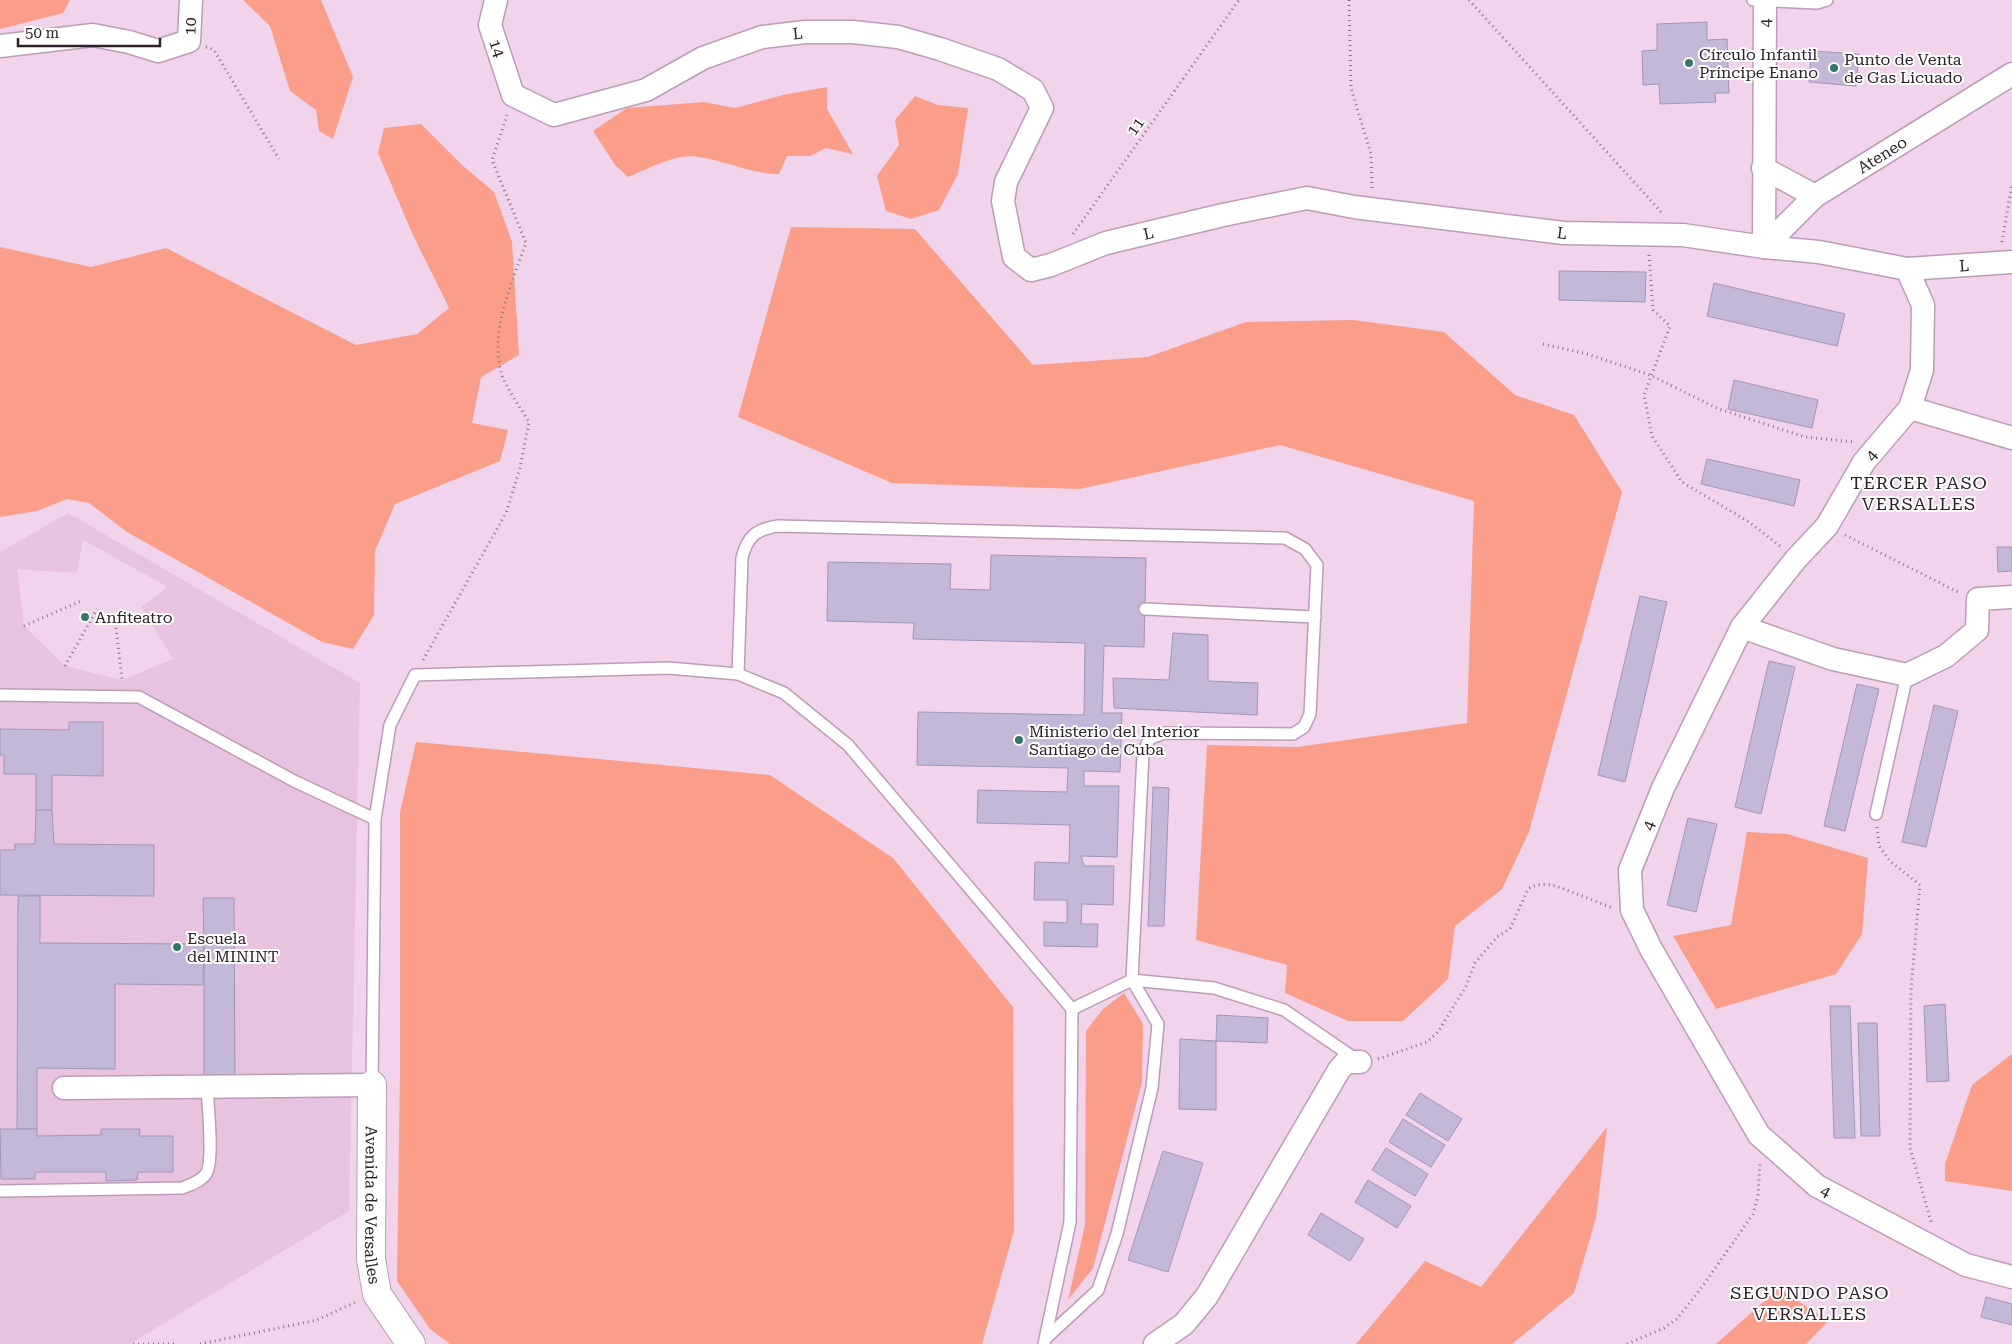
<svg xmlns="http://www.w3.org/2000/svg" width="2012" height="1344" font-family="'Roboto Serif',serif">
<style>
.built{fill:#e7c3e0;fill-rule:evenodd}
.green{fill:#fa9e89}
.building{fill:#c4b8d8;stroke:#a296b5}
.lines{fill:none;stroke-linecap:round;stroke-linejoin:round}
.service-casing{stroke:#bb9eb6;stroke-width:14}
.minor-casing{stroke:#bb9eb6;stroke-width:25}
.tertiary-casing{stroke:#bb9eb6;stroke-width:30}
.path{stroke:#877384;stroke-width:3;stroke-dasharray:1 4;stroke-linecap:butt}
.service{stroke:#fff;stroke-width:11}
.minor{stroke:#fff;stroke-width:22}
.tertiary{stroke:#fff;stroke-width:28}
.poi-dot{fill:#32786e;stroke:#fff;stroke-width:2}
.labels{text-anchor:middle;stroke-width:4;stroke-linejoin:round;paint-order:stroke}
.street-label{font-size:16px;fill:#2c212a;stroke:#fff}
.poi-label{font-size:16px;fill:#2c212a;stroke:#fff;text-anchor:start}
.neighbourhood-label{font-size:18px;letter-spacing:1px;fill:#2c212a;stroke:#fff}
</style>
<rect width="100%" height="100%" fill="#f2d3ec"/>
<path class="built" d="M68,513L360,683L349,1211L130,1344H0V552ZM83,540L168,587L141,607L173,659L122,680L65,666L24,626L17,569L77,573Z"/>
<g class="green">
<polygon points="0,0 70,0 63,13 0,29"/>
<polygon points="243,0 321,0 353,77 333,139 319,131 316,110 290,91 270,26"/>
<path d="M827,87V109L853,154L826,148L810,156H787L779,174C752,174 726,161 699,157C675,153 649,169 628,177L615,165L593,131L627,108L704,102L735,108L783,95Z"/>
<polygon points="915,96 938,105 968,108 958,174 939,210 911,219 886,211 877,176 899,145 895,120"/>
<polygon points="421,124 462,165 494,192 512,242 519,355 481,377 472,423 508,430 500,461 395,504 375,551 374,615 353,649 322,642 127,532 89,503 67,499 37,511 0,517 0,247 91,267 166,248 356,345 417,334 449,308 412,233 378,153 384,128"/>
<polygon points="791,227 915,229 1033,365 1148,357 1246,322 1353,320 1444,332 1515,395 1574,415 1622,492 1529,832 1502,889 1455,926 1448,979 1403,1021 1348,1021 1285,993 1287,965 1196,940 1207,745 1297,747 1467,723 1474,501 1280,445 1080,489 892,483 738,417"/>
<polygon points="416,742 770,775 893,858 1013,1007 1014,1231 982,1344 450,1344 430,1329 397,1281 400,1070 400,812"/>
<polygon points="1747,832 1787,834 1868,858 1862,934 1836,974 1716,1009 1673,936 1731,925"/>
<polygon points="1124,993 1143,1024 1142,1082 1093,1268 1068,1300 1085,1225 1086,1031 1103,1009"/>
<polygon points="2012,1054 2012,1191 1945,1181 1945,1164 1972,1085"/>
<polygon points="1607,1127 1596,1218 1574,1293 1512,1344 1356,1344 1425,1261 1481,1287"/>
<polygon points="1779,1288 1828,1321 1806,1344 1716,1344"/>
</g>
<g class="building">
<polygon points="1707,22 1707,40 1727,39 1729,93 1715,93 1716,102 1660,104 1659,84 1643,85 1642,51 1657,50 1657,24"/>
<polygon points="1811,51 1859,54 1856,86 1809,82"/>
<polygon points="1559,271 1646,272 1645,302 1559,300"/>
<polygon points="1714,283 1845,314 1837,346 1707,316"/>
<polygon points="1734,380 1818,400 1812,428 1728,409"/>
<polygon points="1707,459 1800,480 1794,506 1701,484"/>
<polygon points="1997,547 2012,547 2012,571 1998,572"/>
<polygon points="991,555 1146,558 1144,647 1104,646 1102,713 1122,713 1120,772 1084,771 1084,786 1119,786 1117,857 1081,856 1084,866 1114,866 1113,905 1082,904 1081,924 1098,924 1097,947 1044,946 1044,922 1067,923 1067,900 1034,900 1035,862 1069,863 1070,825 977,823 978,790 1067,792 1068,768 917,765 918,712 1084,715 1085,643 913,639 914,623 827,621 828,562 951,564 950,589 990,590"/>
<polygon points="1640,596 1667,602 1625,782 1598,775"/>
<polygon points="1173,633 1208,635 1208,681 1258,683 1257,715 1114,708 1113,678 1169,680"/>
<polygon points="1769,661 1795,667 1761,814 1735,807"/>
<polygon points="1857,684 1879,689 1845,831 1824,826"/>
<polygon points="1934,705 1958,711 1926,847 1902,842"/>
<polygon points="69,722 103,722 103,776 52,775 52,810 36,810 36,774 4,774 4,755 0,755 0,729 69,730"/>
<polygon points="1153,787 1169,788 1164,926 1148,926"/>
<polygon points="36,810 52,810 54,844 154,845 154,896 0,895 0,850 15,850 15,844 35,844"/>
<polygon points="1688,818 1717,824 1696,912 1667,905"/>
<polygon points="18,896 40,896 40,943 204,944 203,985 115,984 115,1069 37,1068 37,1129 17,1129"/>
<polygon points="203,898 234,898 235,1081 204,1081 204,944"/>
<polygon points="1945,1004 1949,1081 1927,1082 1924,1006"/>
<polygon points="1830,1006 1850,1006 1855,1138 1834,1138"/>
<polygon points="1217,1015 1268,1018 1267,1043 1216,1041"/>
<polygon points="1858,1023 1877,1023 1880,1136 1861,1136"/>
<polygon points="1180,1039 1216,1041 1216,1110 1179,1109"/>
<polygon points="1420,1093 1462,1119 1448,1141 1406,1115"/>
<polygon points="1403,1119 1445,1145 1431,1167 1389,1142"/>
<polygon points="0,1129 37,1129 37,1136 101,1135 101,1129 140,1129 139,1136 173,1136 173,1172 138,1172 137,1180 106,1181 106,1172 35,1172 35,1179 1,1179"/>
<polygon points="1386,1148 1428,1174 1415,1196 1372,1170"/>
<polygon points="1163,1151 1203,1163 1168,1272 1128,1260"/>
<polygon points="1368,1180 1411,1206 1397,1228 1355,1202"/>
<polygon points="1321,1213 1364,1239 1350,1261 1308,1235"/>
<polygon points="1986,1297 2012,1304 2012,1325 1981,1317"/>
</g>
<g class="lines">
<defs>
<g id="service">
<polyline points="1753,0 1817,3 1827,0"/>
<polyline points="1145,609 1315,617"/>
<path d="M738,674L742,558C747,537 756,529 778,526L1285,538L1305,549L1317,565L1310,714L1304,727L1293,734L1164,733L1149,739L1143,754L1132,980L1072,1009"/>
<polyline points="0,695 139,697 294,781 375,819"/>
<polyline points="1876,814 1907,675"/>
<polyline points="1132,980 1214,988 1284,1010 1357,1060"/>
<polyline points="372,1085 375,819 390,725 415,675 668,668 738,674 784,693 848,745 1072,1009 1070,1222 1044,1344"/>
<path d="M0,1191L182,1188C190,1185 200,1182 206,1174C214,1162 208,1105 207,1088"/>
<polyline points="1046,1338 1098,1290 1117,1234 1152,1088 1158,1024 1132,980"/>
</g>
<g id="minor">
<path id="s1" d="M496,0L490,25L513,95L554,115L646,90L703,58L762,37L805,32H853L898,37L940,49L998,69L1033,90L1042,108L1006,182L1003,201L1014,257L1031,270L1051,265L1106,243L1223,215L1307,198L1354,207L1564,233L1683,235L1764,247L1819,252L1907,269L2012,262"/>
<path id="s2" d="M0,46L93,35L129,42L158,51L189,41L191,0"/>
<polyline points="1763,168 1815,196"/>
<path id="s3" d="M1764,247L1815,196L2012,74"/>
<path id="s4" d="M1764,247L1765,0"/>
<path id="s5" d="M1907,269L1923,305L1922,370L1910,408L1864,462L1827,526L1796,559L1742,627L1663,788L1630,870L1632,910L1651,949L1759,1135L1817,1186L1966,1265L2012,1277"/>
<polyline points="1910,408 2012,438"/>
<polyline points="1742,627 1833,659 1907,675 1946,656 1977,630 1978,599 2012,597"/>
<polyline points="64,1088 372,1085"/>
<polyline points="1155,1344 1184,1324 1207,1296 1339,1070 1346,1062 1360,1062"/>
</g>
<g id="tertiary">
<path id="s6" d="M372,1085L371,1259L377,1294L411,1344"/>
</g>
</defs>
<use href="#service" class="service-casing"/>
<use href="#minor" class="minor-casing"/>
<use href="#tertiary" class="tertiary-casing"/>
<g class="path">
<polyline points="1349,0 1351,88 1371,154 1372,189"/>
<polyline points="1469,0 1663,214"/>
<polyline points="206,47 214,50 279,159"/>
<polyline points="1073,234 1239,0"/>
<polyline points="2002,242 2012,184"/>
<polyline points="1649,255 1653,310 1670,326 1644,395 1652,436 1682,482 1749,522 1780,546"/>
<polyline points="1543,344 1587,354 1650,375 1719,409 1805,437 1854,442"/>
<polyline points="1845,535 1960,593"/>
<polyline points="115,618 122,680"/>
<polyline points="24,626 81,601"/>
<path d="M423,660L506,513L520,468L529,422C522,410 504,385 501,372C490,328 512,283 526,243L492,160L507,115"/>
<polyline points="65,666 97,609"/>
<polyline points="1877,827 1879,846 1890,861 1920,885 1911,989 1910,1148 1932,1225"/>
<path d="M1378,1059L1427,1042L1438,1032L1466,986L1475,963L1497,937L1510,929L1528,889C1537,883 1546,884 1556,886L1613,908"/>
<polyline points="133,1344 174,1344"/>
<polyline points="200,1344 317,1320 358,1301"/>
<polyline points="1627,1344 1664,1328 1677,1319 1702,1287 1753,1214 1758,1196 1760,1163"/>
</g>
<use href="#service" class="service"/>
<use href="#minor" class="minor"/>
<use href="#tertiary" class="tertiary"/>
</g>
<g class="poi-dot">
<circle cx="1689" cy="63" r="5"/>
<circle cx="1834" cy="68" r="5"/>
<circle cx="85" cy="617" r="5"/>
<circle cx="1019" cy="740" r="5"/>
<circle cx="177" cy="947" r="5"/>
</g>
<g class="labels">
<g class="street-label">
<text dy="6" stroke="none"><textPath href="#s4" startOffset="224">4</textPath></text>
<text dy="6" stroke="none"><textPath href="#s2" startOffset="208">10</textPath></text>
<text dy="6" stroke="none"><textPath href="#s1" startOffset="404">L</textPath></text>
<text dy="6" stroke="none"><textPath href="#s1" startOffset="50">14</textPath></text>
<text transform="translate(1135 126) rotate(-55)" y="6">11</text>
<text dy="6" stroke="none"><textPath href="#s3" startOffset="151">Ateneo</textPath></text>
<text dy="6" stroke="none"><textPath href="#s1" startOffset="1394">L</textPath></text>
<text dy="6" stroke="none"><textPath href="#s1" startOffset="974">L</textPath></text>
<text dy="6" stroke="none"><textPath href="#s1" startOffset="1799">L</textPath></text>
<text transform="translate(1871 455) rotate(-50)" y="6">4</text>
<text transform="translate(1648 825) rotate(-68)" y="6">4</text>
<text dy="6" stroke="none"><textPath href="#s5" startOffset="1075">4</textPath></text>
<text dy="6" stroke="none"><textPath href="#s6" startOffset="120">Avenida de Versalles</textPath></text>
</g>
<g class="poi-label">
<text x="1699" y="60">Círculo Infantil<tspan x="1699" dy="18">Príncipe Enano</tspan></text>
<text x="1844" y="65">Punto de Venta<tspan x="1844" dy="18">de Gas Licuado</tspan></text>
<text x="95" y="623">Anfiteatro</text>
<text x="1029" y="737">Ministerio del Interior<tspan x="1029" dy="18">Santiago de Cuba</tspan></text>
<text x="187" y="944">Escuela<tspan x="187" dy="18">del MININT</tspan></text>
</g>
<g class="neighbourhood-label">
<text x="1919" y="489">TERCER PASO<tspan x="1919" dy="21">VERSALLES</tspan></text>
<text x="1810" y="1299">SEGUNDO PASO<tspan x="1810" dy="21">VERSALLES</tspan></text>
</g>
</g>
<path d="M18 38v8h142v-8" fill="none" stroke="#2c212a" stroke-width="2.5"/>
<text x="25" y="38" font-size="15" fill="#2c212a" stroke="#ffffff" stroke-width="4" paint-order="stroke">50 m</text>
</svg>
